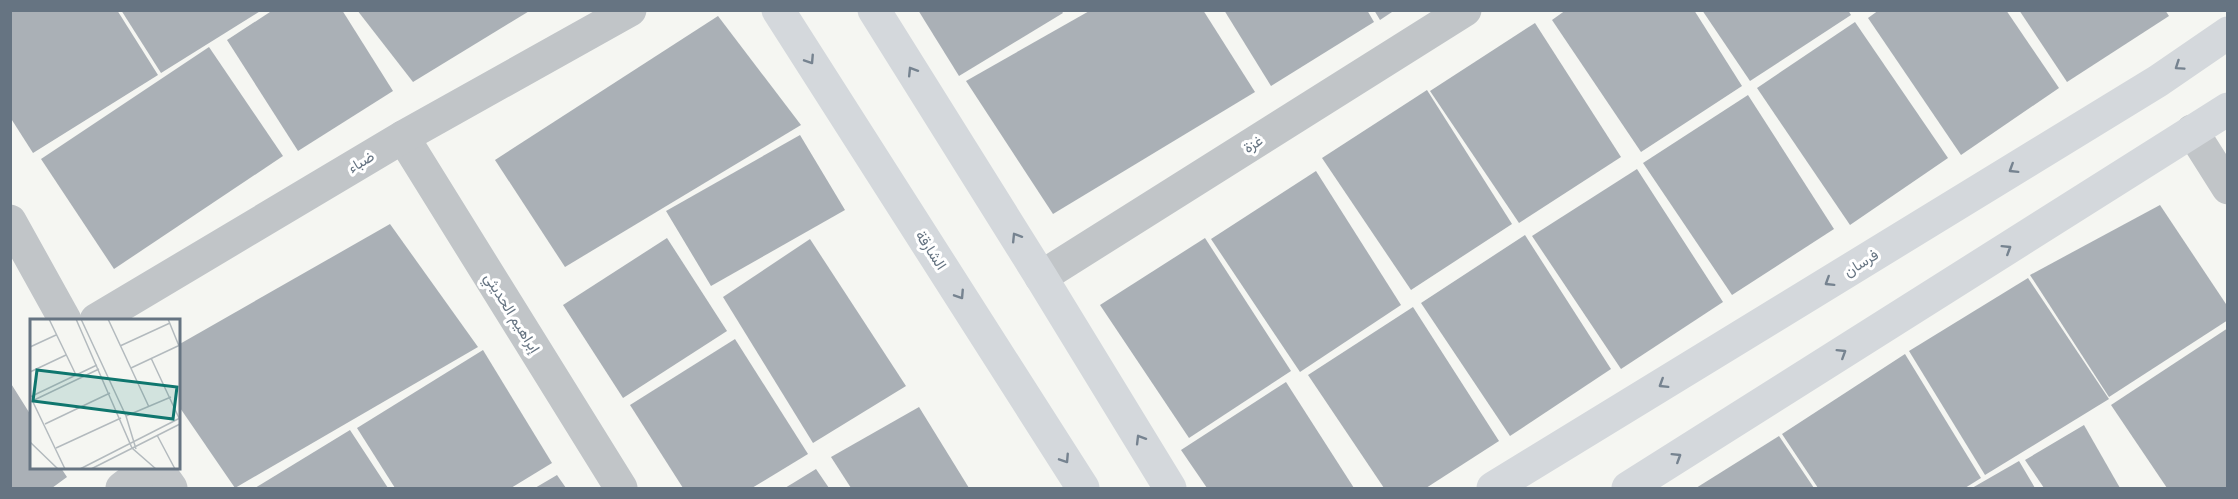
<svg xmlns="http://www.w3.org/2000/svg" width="2238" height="499" font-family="Roboto,Vazirmatn,sans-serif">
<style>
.building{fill:#aab0b6}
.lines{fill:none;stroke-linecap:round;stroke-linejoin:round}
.street{stroke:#c1c5c8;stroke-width:33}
.secondary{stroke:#d4d8dc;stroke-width:33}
.oneway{stroke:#768390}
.labels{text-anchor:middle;stroke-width:6;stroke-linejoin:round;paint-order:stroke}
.street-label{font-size:15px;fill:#667482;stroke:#fff}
.inset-road{fill:none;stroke:#b3babe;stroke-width:1.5}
.view{fill:#0f766e;fill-opacity:0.15;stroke:#0f766e;stroke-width:3}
.inset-edge{fill:none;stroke:#667482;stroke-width:3}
</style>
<rect width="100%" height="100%" fill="#f5f6f2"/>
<g class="building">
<polygon points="14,10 117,10 158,75 33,153 10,117 10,13"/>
<polygon points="121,10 262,10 161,73"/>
<polygon points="273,10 342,10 393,91 298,151 227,40"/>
<polygon points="357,10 531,10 413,82"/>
<polygon points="918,10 1061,10 1063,13 959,76"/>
<polygon points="1091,10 1203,10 1255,92 1053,214 966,81"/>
<polygon points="1224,10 1367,10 1374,22 1271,86"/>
<polygon points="1374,10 1395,10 1380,20"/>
<polygon points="1566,10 1694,10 1742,86 1641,152 1552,20"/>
<polygon points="1702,10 1848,10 1851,15 1750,81"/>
<polygon points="1879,10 2006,10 2059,88 1961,155 1868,18"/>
<polygon points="2019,10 2165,10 2169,16 2067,82"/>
<polygon points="718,16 801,125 565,267 495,160"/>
<polygon points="1855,22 1948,158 1850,225 1757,88"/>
<polygon points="1535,23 1621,157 1519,223 1430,91"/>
<polygon points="209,47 283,156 114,269 41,159"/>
<polygon points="1427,90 1512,224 1411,290 1322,158"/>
<polygon points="1748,95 1834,229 1732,295 1643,163"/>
<polygon points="800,135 845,210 711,286 666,211"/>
<polygon points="1637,169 1723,302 1621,369 1532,236"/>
<polygon points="1316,171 1401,305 1300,372 1211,239"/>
<polygon points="2160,205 2228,307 2228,320 2109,397 2030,275"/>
<polygon points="390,224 478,347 235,488 178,405 178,345"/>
<polygon points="1525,235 1611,369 1510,436 1421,303"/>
<polygon points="667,238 727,331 623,398 563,305"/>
<polygon points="1205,238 1291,371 1189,438 1100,305"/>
<polygon points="810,239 906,386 813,443 723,297"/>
<polygon points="2028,278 2109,399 1985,475 1909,351"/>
<polygon points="1413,307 1499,441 1426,488 1384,488 1308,375"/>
<polygon points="2228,328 2228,488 2167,488 2111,405"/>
<polygon points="735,339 808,454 752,488 683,488 630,405"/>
<polygon points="483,350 552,463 511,488 395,488 357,428"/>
<polygon points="1905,354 1981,478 1965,488 1818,488 1782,434"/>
<polygon points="10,382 32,417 32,468 61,468 67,477 52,488 10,488"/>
<polygon points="1286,382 1354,488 1207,488 1181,450"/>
<polygon points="919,407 969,488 851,488 831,457"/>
<polygon points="2084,425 2120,488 2044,488 2025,460"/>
<polygon points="350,430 388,488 255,488"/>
<polygon points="1779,436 1814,488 1696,488"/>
<polygon points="2019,461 2035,488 1972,488"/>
<polygon points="816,469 829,488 785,488"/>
<polygon points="557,475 566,488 535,488"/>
</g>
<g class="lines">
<g class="street">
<polyline points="2192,131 2228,188"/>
<polyline points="403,137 621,488"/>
<polyline points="10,221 65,320"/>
<polyline points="1041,277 1465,10"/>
<polyline points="96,320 403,137 630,10"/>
<polyline points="157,468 171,488"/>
<polyline points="122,488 148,468"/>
</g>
<g class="secondary">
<polyline points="778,10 1083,488"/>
<polyline points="874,10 1041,277 1170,488"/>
<polyline points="1493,488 2158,81 2228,33"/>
<polyline points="1628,488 2228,109"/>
</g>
</g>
<defs><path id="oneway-chevron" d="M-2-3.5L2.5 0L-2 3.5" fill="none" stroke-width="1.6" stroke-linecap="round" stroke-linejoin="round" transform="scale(1.5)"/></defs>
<g class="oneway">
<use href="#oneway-chevron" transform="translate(810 60) rotate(57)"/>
<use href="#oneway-chevron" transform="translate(2179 66) rotate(146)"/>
<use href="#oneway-chevron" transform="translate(912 71) rotate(-122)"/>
<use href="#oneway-chevron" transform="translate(2013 169) rotate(148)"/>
<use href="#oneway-chevron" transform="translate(1016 237) rotate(-122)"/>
<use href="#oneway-chevron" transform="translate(2007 249) rotate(-32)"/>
<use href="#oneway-chevron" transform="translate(1829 282) rotate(148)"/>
<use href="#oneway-chevron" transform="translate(960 295) rotate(57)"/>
<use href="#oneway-chevron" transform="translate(1842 353) rotate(-32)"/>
<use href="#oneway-chevron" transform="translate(1663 384) rotate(148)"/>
<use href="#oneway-chevron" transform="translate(1140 439) rotate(-121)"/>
<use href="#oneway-chevron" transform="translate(1677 457) rotate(-32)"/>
<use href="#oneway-chevron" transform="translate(1065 459) rotate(57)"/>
</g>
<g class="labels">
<g class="street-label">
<text transform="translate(1253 144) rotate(-32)" y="5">غزة</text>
<text transform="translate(361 162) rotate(-31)" y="5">ضباء</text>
<text transform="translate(931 250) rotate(57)" y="5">الشارقة</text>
<text transform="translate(1861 263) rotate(-32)" y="5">فرسان</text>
<text transform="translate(512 313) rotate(58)" y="5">إبراهيم الحديثي</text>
</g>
</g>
<g transform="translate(30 319)">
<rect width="150" height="150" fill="#f5f6f2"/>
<path class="inset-road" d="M19,0L46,56M46,0L102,129L126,150M51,0L96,97L106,130M78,0L119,88M138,0L149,27M90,27L140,4M0,28L26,16M121,39L149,99M101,49L150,26M0,53L36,36M0,78L67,46M2,81L35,150M0,83L69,50M96,97L141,78M15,105L80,74M127,116L145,150M0,123L28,150M26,129L91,99M50,150L150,99M61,150L150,105"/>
<path class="view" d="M7,51L147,68L143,100L3,82Z"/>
<rect width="150" height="150" class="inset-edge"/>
</g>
<rect width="2238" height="499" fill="none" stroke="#667482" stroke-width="24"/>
</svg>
